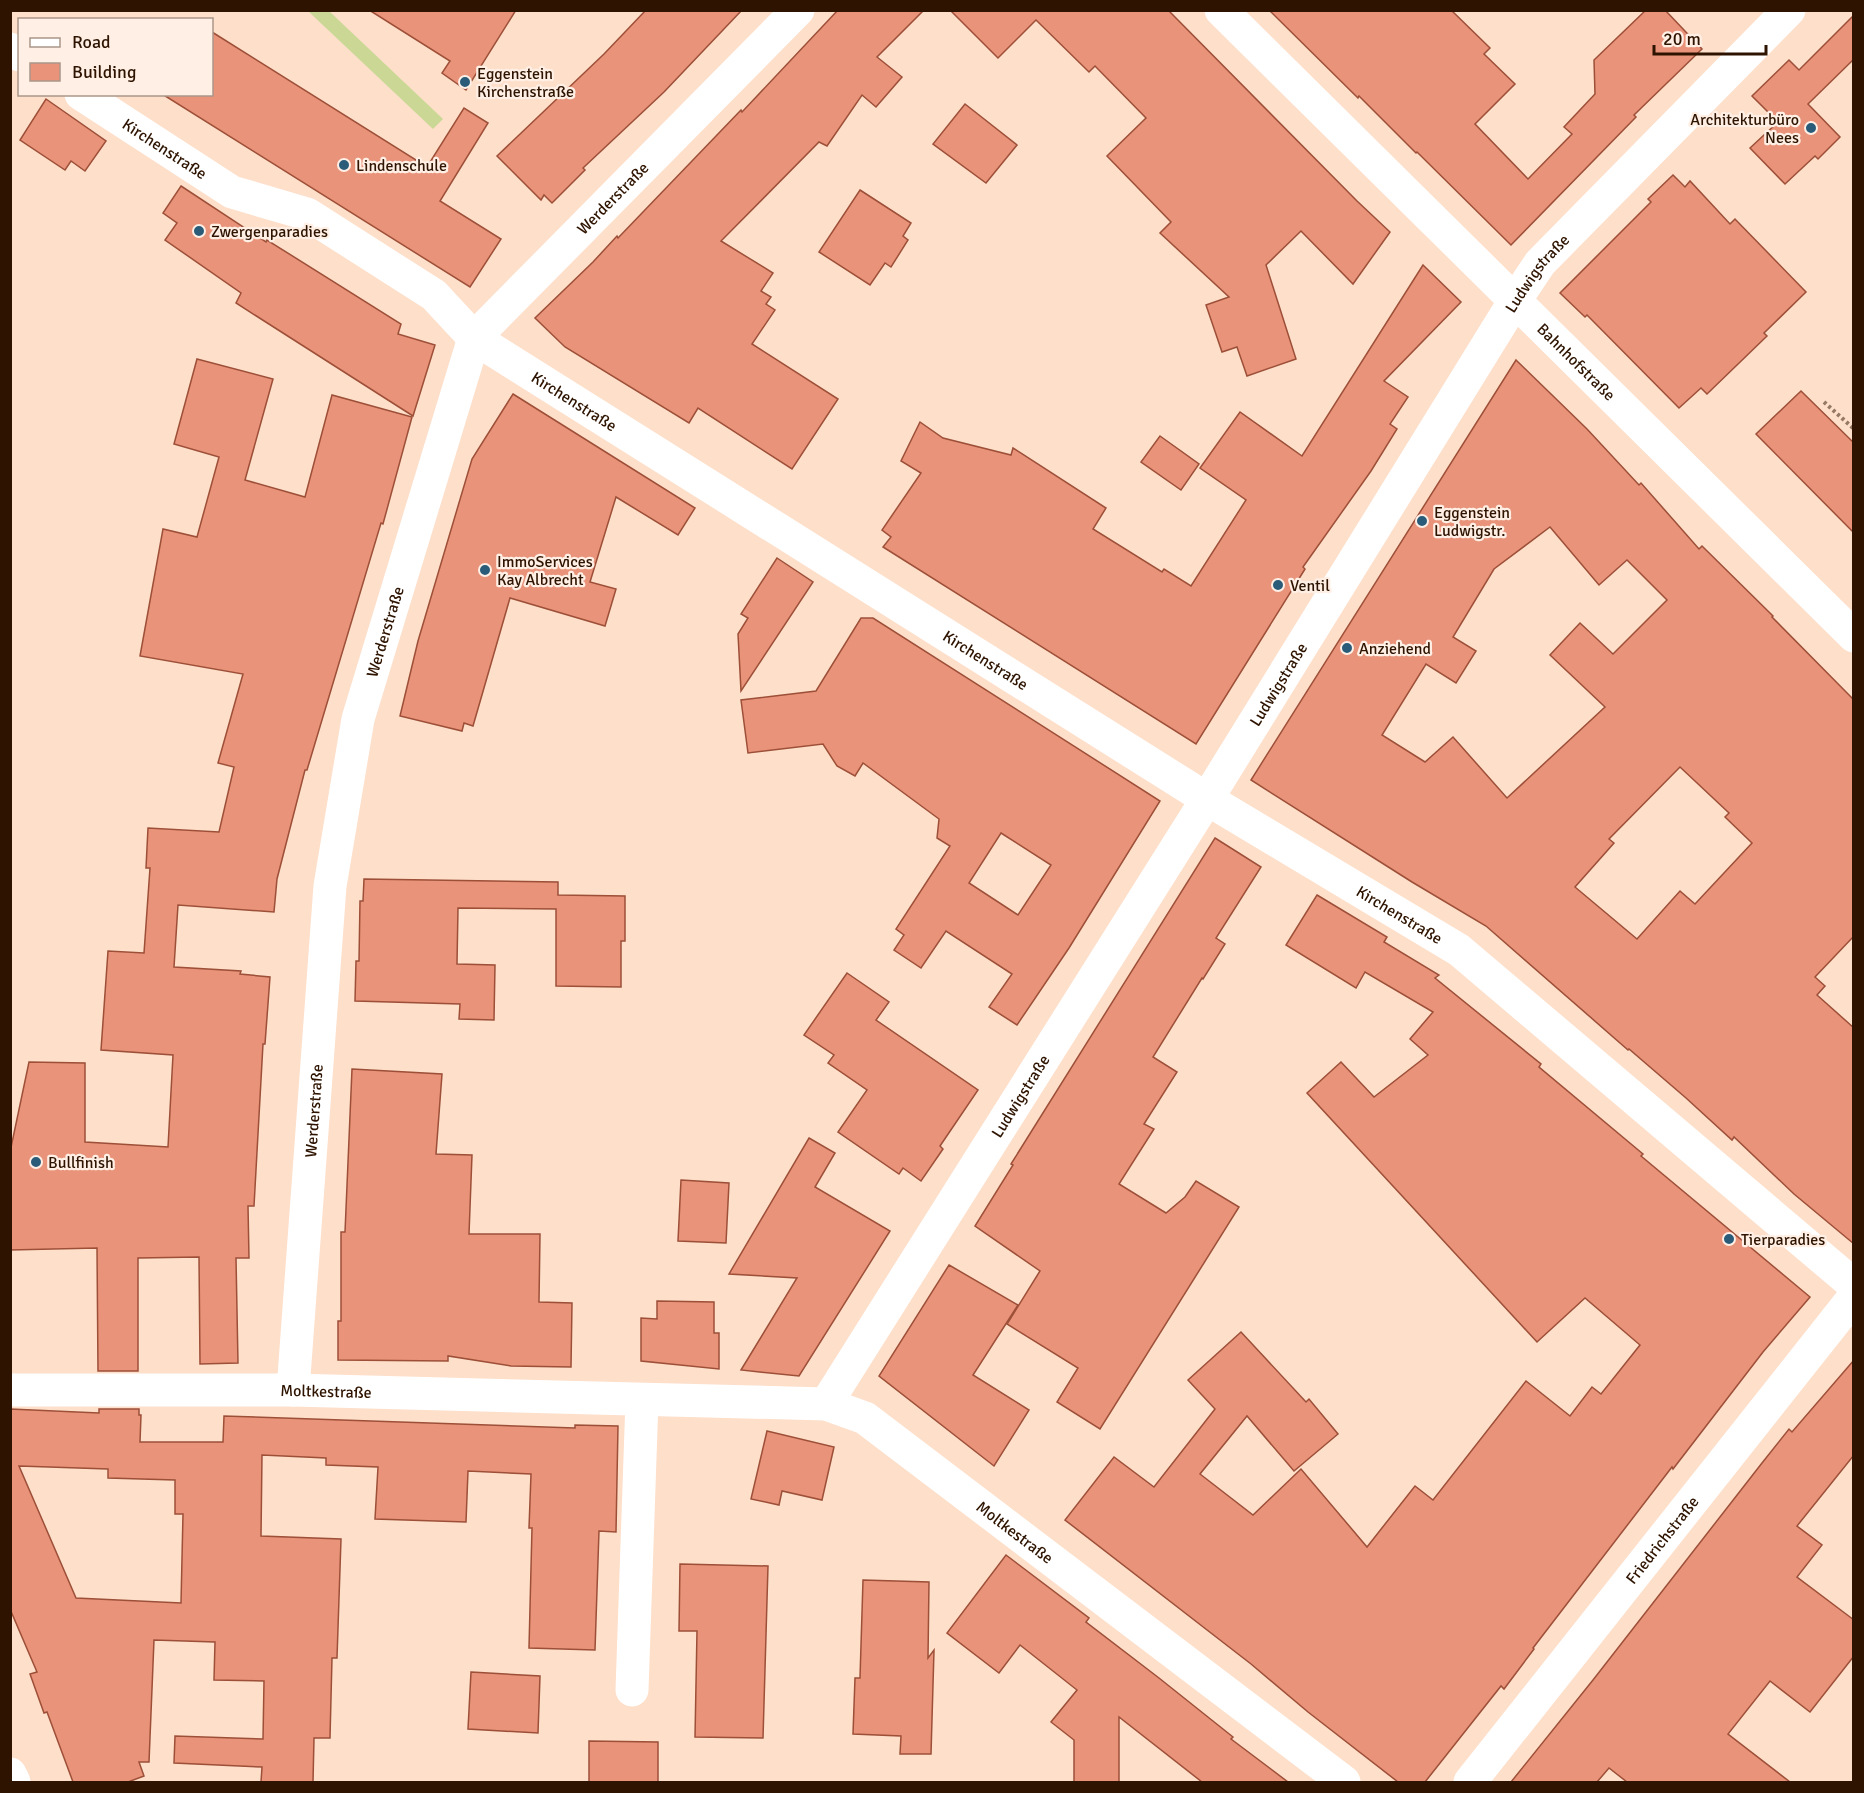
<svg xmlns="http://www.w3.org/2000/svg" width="1864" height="1793" font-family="Signika,sans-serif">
	<rect width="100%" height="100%" fill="#fddfca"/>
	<polygon fill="#cbd895" points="308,11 329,11 443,119 433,129"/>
	<g fill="#e8937a" stroke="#9d4f38" stroke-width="1.5" fill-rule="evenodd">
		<polygon points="369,10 516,10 466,90 442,73 450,61"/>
		<polygon points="646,10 742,10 664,92 583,168 585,170 552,203 544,195 541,200 497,156 604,54"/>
		<polygon points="838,10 924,10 877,57 902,77 876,107 862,95 827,146 819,142 721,241 773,273 761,291 771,297 766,304 775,310 752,344 838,399 792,469 698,408 689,423 565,347 535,318 593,262 617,236 618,238 741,110 742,112"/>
		<polygon points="950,10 1168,10 1357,201 1390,232 1353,284 1301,231 1266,265 1296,359 1247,376 1237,347 1222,352 1206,305 1229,297 1160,233 1171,222 1107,156 1146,118 1095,66 1089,72 1036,20 998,58"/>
		<polygon points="1269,10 1451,10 1490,48 1484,54 1515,84 1475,124 1528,179 1572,134 1564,127 1595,94 1594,60 1646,10 1665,10 1702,49 1634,115 1636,117 1511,245 1417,152 1416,153 1359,96 1358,98"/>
		<polygon points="1854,15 1854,59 1808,104 1840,137 1818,159 1815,156 1785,184 1750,148 1778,122 1752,96 1789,60 1799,70"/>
		<polygon points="212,32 427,167 464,108 488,123 440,201 501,239 470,287 162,94 212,94"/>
		<polygon points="46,99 106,141 85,171 71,161 65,170 20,140"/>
		<polygon points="965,104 1017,145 986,183 933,144"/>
		<polygon points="1673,175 1685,187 1690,181 1730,224 1735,219 1806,292 1764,333 1767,336 1707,394 1701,388 1679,408 1587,315 1585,317 1560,293 1651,202 1648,199"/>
		<polygon points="181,186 266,242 267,240 401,324 398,334 435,345 413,416 236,303 241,293 165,240 177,223 163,213"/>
		<polygon points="860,190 911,223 903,236 908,240 891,267 885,263 870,285 819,252"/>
		<polygon points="1423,265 1461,302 1384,381 1408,397 1390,424 1397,429 1371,471 1303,567 1305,569 1196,744 883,547 891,537 882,530 921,473 901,461 920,422 943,438 1011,455 1013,448 1106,508 1093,529 1162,572 1164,569 1191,586 1246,500 1200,468 1240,412 1302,456"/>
		<polygon points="197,359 273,379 245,480 305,497 332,395 412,417 383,524 381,523 307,770 305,770 277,879 274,912 178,905 174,967 241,971 240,974 270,977 265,1044 263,1044 254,1206 248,1206 249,1258 236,1258 238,1363 200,1364 199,1257 138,1258 138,1371 98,1371 97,1248 10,1250 10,1152 29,1062 85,1063 85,1142 168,1147 173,1055 101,1050 108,951 144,953 150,868 146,868 148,828 219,832 234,767 218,763 243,674 140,656 163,529 197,537 219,457 174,444"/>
		<path d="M1516,360L1587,429L1639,485L1641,483L1699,549L1702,546L1773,616L1772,617L1854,700V936L1815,977L1825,986L1817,995L1854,1028V1244L1794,1194L1734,1137L1732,1140L1686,1098L1629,1049L1628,1050L1486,926L1412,882L1251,780ZM1550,527L1599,585L1627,560L1667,600L1613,654L1580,623L1550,655L1605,707L1507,798L1453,737L1425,762L1382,735L1426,664L1456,683L1476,651L1453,637L1494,569ZM1680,767L1729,813L1725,817L1752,843L1695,904L1680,891L1637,939L1575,887L1614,843L1609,839Z"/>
		<polygon points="1801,391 1854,443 1854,533 1756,434"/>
		<polygon points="513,394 695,508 678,535 616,497 590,582 616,589 605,626 510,598 473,726 464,723 462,731 400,716 418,641 472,459"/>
		<polygon points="1160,436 1199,464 1181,490 1141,462"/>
		<polygon points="777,558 813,582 741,691 738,634 748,618 741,614"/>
		<path d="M861,618H873L1160,801L1069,948L1017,1025L989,1007L1012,974L946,931L921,968L894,950L904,935L896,929L950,846L937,838L939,819L863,763L855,776L837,766L823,744L748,753L741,700L816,691ZM1001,833L1051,865L1018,915L969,883Z"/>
		<polygon points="1215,838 1261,867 1216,938 1225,944 1203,979 1202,978 1153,1057 1177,1072 1144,1124 1154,1129 1119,1184 1166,1213 1185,1197 1196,1181 1239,1207 1100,1429 1057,1402 1078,1368 1007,1324 1040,1271 975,1226 1013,1165 1011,1164"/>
		<polygon points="364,879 558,882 558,895 625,896 625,941 621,941 621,987 556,986 556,909 458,908 457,964 495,965 494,1020 459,1019 460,1004 355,1001 356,961 359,961 360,901 363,901"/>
		<polygon points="1317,895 1387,937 1384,942 1439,975 1435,978 1541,1064 1539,1067 1643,1154 1641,1156 1810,1297 1763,1352 1673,1469 1672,1467 1533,1648 1534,1649 1504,1689 1501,1686 1425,1782 1398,1782 1308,1712 1251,1664 1065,1520 1114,1457 1154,1487 1215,1409 1188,1380 1241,1332 1306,1402 1309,1399 1338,1434 1294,1471 1247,1416 1200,1474 1253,1515 1301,1469 1367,1547 1415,1486 1433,1500 1526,1381 1570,1416 1592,1387 1601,1394 1640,1345 1585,1298 1537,1342 1307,1093 1341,1062 1374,1097 1428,1055 1410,1039 1433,1012 1365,972 1356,988 1286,945"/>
		<polygon points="847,973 889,1002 876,1020 978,1090 940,1146 943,1149 921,1181 903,1168 899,1174 838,1132 867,1090 828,1063 834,1055 804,1035"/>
		<polygon points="352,1069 442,1074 436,1154 472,1155 469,1234 540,1234 539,1302 572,1303 571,1367 511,1366 448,1356 448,1361 338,1360 338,1321 341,1321 341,1232 345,1232"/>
		<polygon points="809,1138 835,1153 815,1187 890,1231 799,1376 741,1370 797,1278 729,1274"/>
		<polygon points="681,1180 729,1183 726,1243 678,1241"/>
		<polygon points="949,1265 1018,1305 973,1375 1029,1410 994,1466 879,1376"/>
		<polygon points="657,1301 714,1302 714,1333 719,1333 719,1369 641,1361 641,1318 657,1319"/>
		<polygon points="1854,1360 1854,1455 1797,1526 1822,1545 1797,1577 1854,1620 1854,1656 1810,1712 1770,1681 1728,1734 1790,1782 1627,1782 1609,1768 1597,1782 1511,1782 1593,1680 1762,1463 1789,1429 1792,1432"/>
		<path d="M10,1409L99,1413V1409H139V1415H141L140,1442H223L224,1416L575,1428V1425L618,1426L616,1532L599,1531L595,1650L529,1648L532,1528H529L531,1474L468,1471L466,1522L375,1519L378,1467L326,1465V1458L262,1455L261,1536L341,1539L337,1658H332L330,1738H314L313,1782H261L262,1767L174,1763L175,1736L263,1739L264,1681L214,1680L215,1642L154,1640L149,1762H139L144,1776L128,1782H73L47,1712L44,1713L30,1674L37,1672L10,1609ZM19,1466L108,1469V1478L175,1480V1514H183L181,1603L76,1598Z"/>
		<polygon points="767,1431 834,1447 822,1500 782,1491 779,1505 751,1499"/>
		<polygon points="1006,1555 1089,1618 1086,1622 1159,1678 1233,1737 1231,1739 1288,1782 1202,1782 1119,1717 1119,1782 1074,1782 1074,1740 1051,1722 1077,1690 1020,1645 999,1673 947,1633"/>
		<polygon points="680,1564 768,1566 763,1738 695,1737 697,1631 679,1631"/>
		<polygon points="863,1580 929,1582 928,1658 934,1650 931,1754 900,1754 901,1736 853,1734 855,1678 860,1678"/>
		<polygon points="471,1672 540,1676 538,1733 468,1729"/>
		<polygon points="589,1741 658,1742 658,1782 589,1782"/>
	</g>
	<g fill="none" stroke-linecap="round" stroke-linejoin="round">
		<polyline stroke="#957964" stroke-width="4" stroke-dasharray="3 3" stroke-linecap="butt" points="1824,402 1854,429"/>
		<g stroke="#fff" stroke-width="33">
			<path id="s1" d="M1221,10L1854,636"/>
			<polyline points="10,49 20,55"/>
			<path id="s2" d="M81,94L232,192L307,214L434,295L474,338L1207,799L1459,950L1854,1285"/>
			<path id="s3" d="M10,1390H293L826,1404L865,1418L1344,1782"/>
			<path id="s4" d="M293,1390L330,886L358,719L474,338L798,10"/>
			<path id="s5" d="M826,1404L1207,799L1514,302L1540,263L1789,10"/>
			<polyline points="632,1690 642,1400"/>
			<path id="s6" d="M1470,1782L1854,1297"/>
		</g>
		<polyline stroke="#fff" stroke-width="33" points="10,1774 14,1782"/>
	</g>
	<g fill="#2a5c79" stroke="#ffefe5" stroke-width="2">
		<circle cx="465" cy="82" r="6"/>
		<circle cx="1811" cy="128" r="6"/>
		<circle cx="344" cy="165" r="6"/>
		<circle cx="199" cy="231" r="6"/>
		<circle cx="1422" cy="521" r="6"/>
		<circle cx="485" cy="570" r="6"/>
		<circle cx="1278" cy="585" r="6"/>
		<circle cx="1347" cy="648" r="6"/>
		<circle cx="36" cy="1162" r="6"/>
		<circle cx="1729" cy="1239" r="6"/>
	</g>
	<g text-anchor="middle" stroke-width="4.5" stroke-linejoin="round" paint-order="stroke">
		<g font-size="16" fill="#2e1400" stroke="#ffefe5" text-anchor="start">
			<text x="477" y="79">Eggenstein<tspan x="477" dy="18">Kirchenstraße</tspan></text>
			<text x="1799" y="125" text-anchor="end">Architekturbüro<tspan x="1799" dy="18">Nees</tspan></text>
			<text x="356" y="171">Lindenschule</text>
			<text x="211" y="237">Zwergenparadies</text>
			<text x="1434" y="518">Eggenstein<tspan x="1434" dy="18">Ludwigstr.</tspan></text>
			<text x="497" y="567">ImmoServices<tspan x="497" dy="18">Kay Albrecht</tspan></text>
			<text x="1290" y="591">Ventil</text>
			<text x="1359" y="654">Anziehend</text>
			<text x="48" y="1168">Bullfinish</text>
			<text x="1741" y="1245">Tierparadies</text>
		</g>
		<g font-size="16" fill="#2e1400" stroke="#ffefe5">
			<text dy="6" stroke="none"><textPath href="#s2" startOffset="100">Kirchenstraße</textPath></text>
			<text dy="6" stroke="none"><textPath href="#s4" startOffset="1270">Werderstraße</textPath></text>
			<text dy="6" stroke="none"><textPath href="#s5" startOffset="1336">Ludwigstraße</textPath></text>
			<text dy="6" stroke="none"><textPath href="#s1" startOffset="500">Bahnhofstraße</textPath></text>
			<text dy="6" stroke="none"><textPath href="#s2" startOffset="586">Kirchenstraße</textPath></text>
			<text dy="6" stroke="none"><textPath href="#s4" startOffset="766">Werderstraße</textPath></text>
			<text dy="6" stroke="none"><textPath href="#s2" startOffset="1072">Kirchenstraße</textPath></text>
			<text dy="6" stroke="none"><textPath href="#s5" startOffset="850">Ludwigstraße</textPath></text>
			<text dy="6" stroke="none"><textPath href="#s2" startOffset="1558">Kirchenstraße</textPath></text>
			<text dy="6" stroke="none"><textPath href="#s5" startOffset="364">Ludwigstraße</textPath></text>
			<text dy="6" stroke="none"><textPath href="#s4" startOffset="280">Werderstraße</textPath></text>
			<text dy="6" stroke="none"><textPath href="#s3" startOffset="316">Moltkestraße</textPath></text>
			<text dy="6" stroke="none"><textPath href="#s3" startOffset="1046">Moltkestraße</textPath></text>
			<text dy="6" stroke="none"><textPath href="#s6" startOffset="309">Friedrichstraße</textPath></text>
		</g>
	</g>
	<rect width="1864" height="1793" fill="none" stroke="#2e1400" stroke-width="24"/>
	<rect x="18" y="18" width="195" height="78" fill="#ffefe5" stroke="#ab9789" stroke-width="1.5"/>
	<rect x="30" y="38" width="30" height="9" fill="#ffffff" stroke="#ab9789" stroke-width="1.5"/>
	<text x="72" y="48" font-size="18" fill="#2e1400">Road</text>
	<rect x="30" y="63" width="30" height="18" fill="#e8937a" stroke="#ab9789" stroke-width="1.5"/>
	<text x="72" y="78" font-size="18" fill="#2e1400">Building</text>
	<path d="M1654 45v9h112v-9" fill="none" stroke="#2e1400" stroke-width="3"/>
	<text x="1663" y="45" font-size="18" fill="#2e1400" stroke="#ffefe5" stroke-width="4.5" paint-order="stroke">20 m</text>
</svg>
